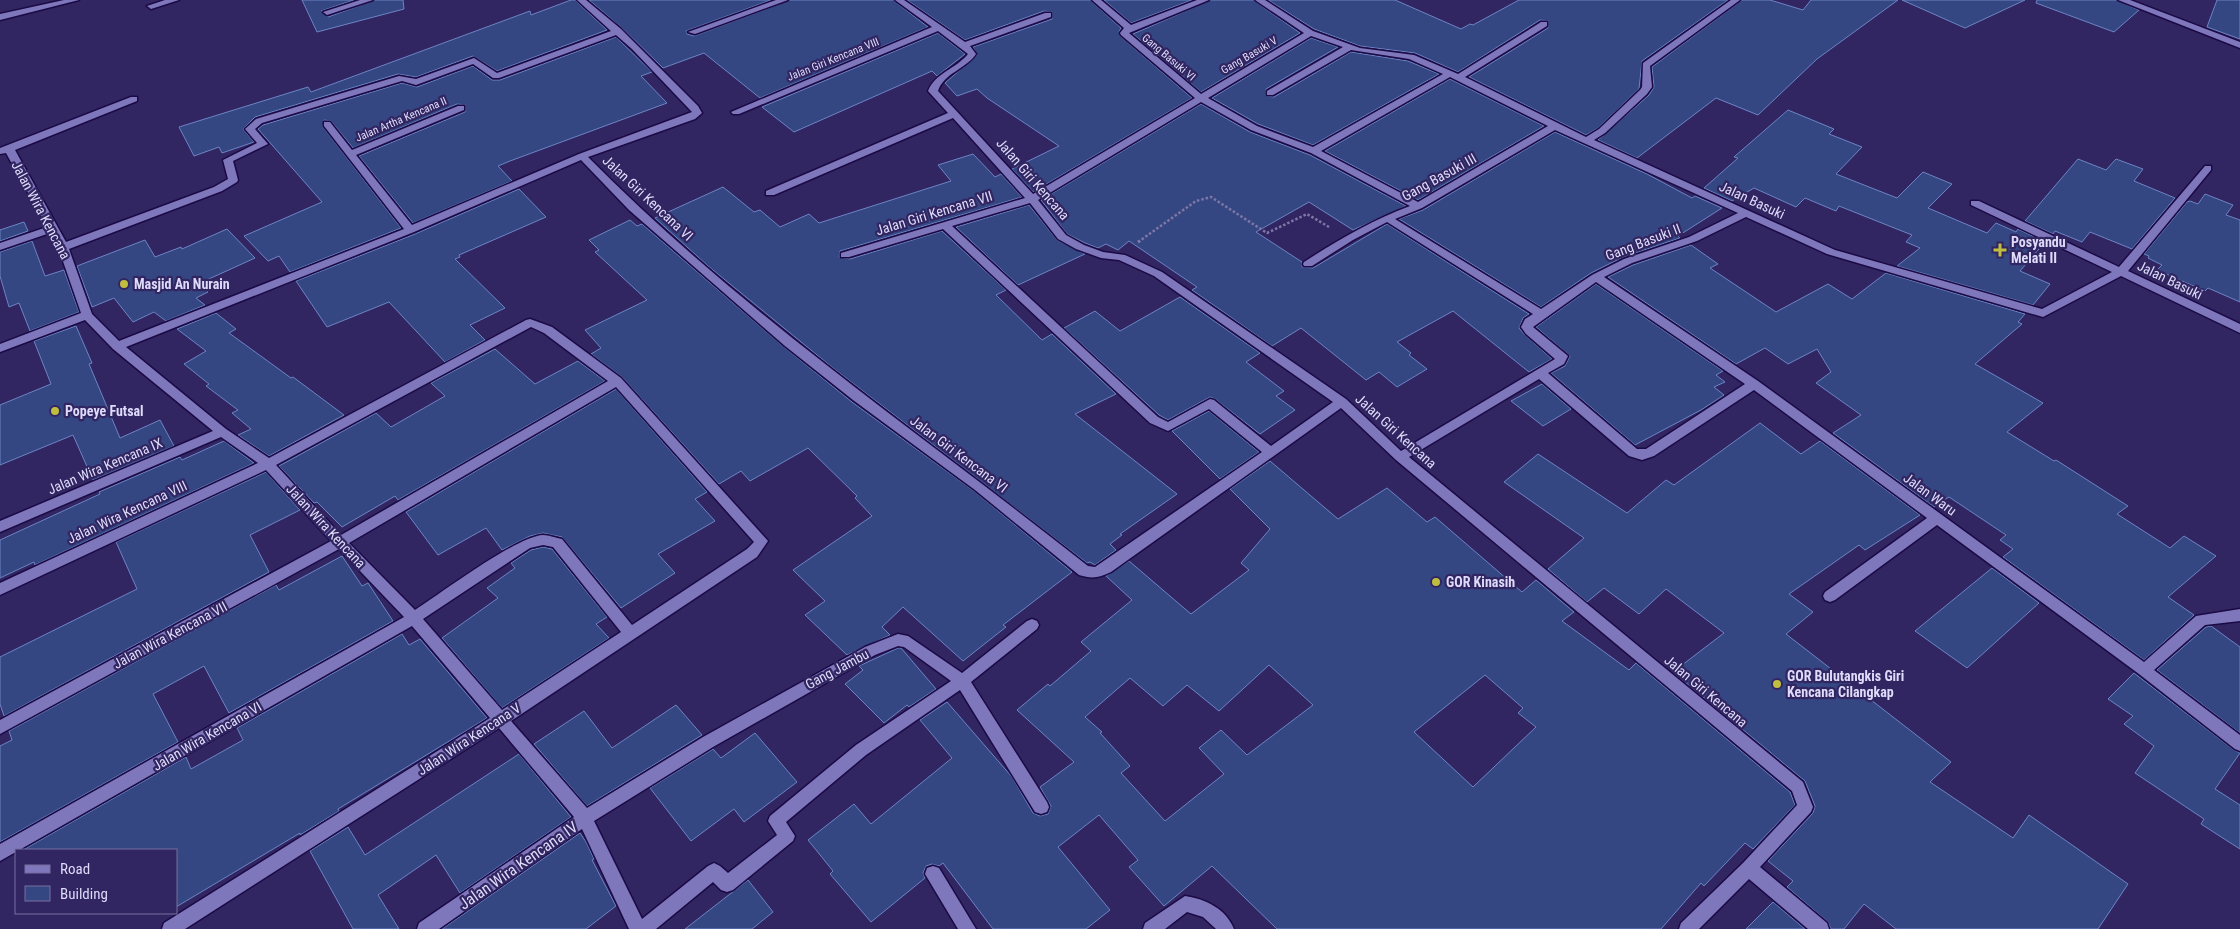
<svg xmlns="http://www.w3.org/2000/svg" width="2240" height="929" font-family="'Roboto Condensed',sans-serif">
	<rect width="100%" height="100%" fill="#322662"/>
	<g fill="#344782" stroke="#6d84c5" fill-rule="evenodd">
		<polygon points="302,0 354,0 321,11 328,17 375,0 403,0 404,9 317,32"/>
		<polygon points="571,0 575,0 607,30 497,71 473,56 416,77 398,74 255,117 243,129 254,142 222,153 219,147 194,156 179,127 308,87 311,92 530,11 531,15"/>
		<polygon points="589,0 771,0 686,31 687,34 694,36 790,0 893,0 928,27 760,98 704,53 663,68 622,28"/>
		<polygon points="907,0 1090,0 1121,28 1119,32 1120,36 1192,98 1033,192 1012,169 1059,146 987,98 977,89 957,96 945,83 977,55 973,47 1052,19 1052,12 1044,11 965,40"/>
		<polygon points="1104,0 1192,0 1131,23"/>
		<polygon points="1211,0 1253,0 1300,33 1201,92 1133,34"/>
		<polygon points="1268,0 1395,0 1461,29 1470,24 1473,25 1519,0 1728,0 1642,61 1639,89 1598,128 1586,135 1469,77 1548,28 1548,21 1540,20 1458,72 1415,53 1360,46 1314,29"/>
		<polygon points="1742,0 1770,0 1803,10 1811,0 1898,0 1817,59 1758,115 1716,98 1637,158 1598,140 1649,95 1654,87 1652,67"/>
		<polygon points="1902,0 2025,0 1965,28"/>
		<polygon points="2037,0 2116,0 2139,10 2114,32 2036,3"/>
		<polygon points="2217,0 2240,0 2240,39 2207,27"/>
		<polygon points="938,33 965,54 937,76 932,71 794,132 762,107"/>
		<polygon points="616,37 652,72 641,76 667,103 510,161 498,166 512,181 413,223 359,156 465,112 465,105 457,104 353,148 331,121 324,120 323,127 401,228 290,272 279,256 268,261 244,236 322,202 258,129 263,125 402,83 417,87 473,66 492,80 500,80"/>
		<polygon points="1311,38 1338,47 1266,89 1266,96 1274,97 1351,52 1408,61 1439,74 1313,145 1258,124 1212,98"/>
		<polygon points="1450,79 1544,126 1418,200 1325,151"/>
		<polygon points="1201,104 1250,132 1310,155 1406,206 1353,230 1309,202 1256,232 1302,262 1302,267 1313,268 1387,224 1529,314 1523,318 1519,328 1525,335 1552,359 1529,372 1453,311 1397,342 1411,353 1409,355 1427,369 1397,387 1379,372 1366,380 1301,328 1272,346 1192,290 1197,287 1129,241 1118,250 1106,244 1098,248 1085,243 1067,234 1041,200"/>
		<polygon points="1788,110 1834,129 1829,134 1862,147 1836,174 1897,198 1923,172 1952,184 1928,208 1987,233 1996,223 2016,232 2018,229 2045,242 2020,271 2050,284 2033,305 1897,266 1920,248 1906,242 1912,235 1839,206 1836,211 1805,198 1796,207 1754,188 1732,201 1704,188 1738,158 1734,157"/>
		<polygon points="1555,132 1647,174 1692,198 1695,196 1722,208 1678,236 1680,238 1623,257 1591,273 1541,307 1399,219 1423,210"/>
		<polygon points="973,154 995,177 1001,174 1022,197 840,251 839,257 850,259 942,231 1006,290 996,295 1042,340 1052,334 1116,394 1075,414 1177,494 1120,534 1122,535 1110,544 1116,550 1095,565 1090,562 1087,563 833,368 708,266 655,218 723,187 754,212 760,210 780,227 809,214 819,223 951,181 938,165"/>
		<polygon points="2078,159 2106,170 2116,159 2143,169 2134,181 2175,198 2132,249 2090,232 2082,242 2055,231 2053,234 2025,221"/>
		<polygon points="519,189 546,217 459,255 460,257 455,259 505,308 470,325 485,340 445,362 389,302 327,327 296,281 415,234"/>
		<polygon points="2205,194 2233,205 2226,215 2240,220 2240,302 2208,288 2205,291 2157,270 2162,265 2148,258 2149,256 2144,254 2187,202 2190,201 2198,204"/>
		<polygon points="1029,205 1057,240 1085,254 1018,285 956,227"/>
		<polygon points="630,220 637,226 642,224 784,347 852,402 974,491 1072,572 1003,625 1006,627 963,661 903,607 882,627 890,635 847,655 805,615 825,601 793,570 872,516 855,498 857,496 808,448 750,481 741,471 719,484 622,377 591,354 601,348 585,330 647,300 595,252 599,250 589,240"/>
		<polygon points="24,222 28,231 0,241 0,230"/>
		<polygon points="227,229 255,258 200,283 208,292 196,298 205,305 166,321 154,312 133,322 114,298 92,307 77,266 145,240 155,257 181,247 182,249"/>
		<polygon points="32,241 45,276 64,270 79,312 30,331 19,303 9,307 0,276 0,252"/>
		<polygon points="1691,245 1718,264 1710,268 1776,312 1828,284 1852,299 1886,273 2025,314 2018,322 2022,324 1975,364 2043,403 2007,432 2054,461 2056,460 2128,506 2117,514 2170,548 2184,536 2216,556 2168,597 2194,615 2144,660 2003,557 2013,549 2000,540 2006,535 1949,497 1934,507 1833,433 1861,415 1816,383 1831,372 1817,349 1788,364 1765,348 1736,364 1608,277 1633,265"/>
		<polygon points="1596,284 1723,371 1716,375 1725,382 1714,387 1724,395 1701,410 1635,445 1551,373 1565,366 1570,356 1536,327"/>
		<polygon points="1180,297 1260,353 1246,362 1284,391 1276,396 1295,410 1260,434 1215,399 1210,397 1168,420 1159,415 1064,328 1095,311 1120,331"/>
		<polygon points="216,313 236,329 229,333 291,378 293,377 344,415 269,456 238,435 251,429 232,413 238,410 206,386 209,384 184,364 206,351 177,329"/>
		<polygon points="76,326 92,363 89,364 120,438 160,420 174,446 93,480 73,435 0,465 0,405 51,384 34,341"/>
		<polygon points="495,349 535,384 578,361 605,381 398,500 395,496 342,527 317,502 314,503 279,466 376,413 391,427 445,396 431,383"/>
		<polygon points="1542,384 1571,409 1543,426 1511,401"/>
		<polygon points="616,389 707,492 695,499 715,521 658,554 675,573 621,608 562,537 543,533 530,536 502,550 486,528 438,555 406,512"/>
		<polygon points="1209,411 1259,452 1220,479 1172,431"/>
		<polygon points="1760,423 1801,454 1820,441 1920,515 1865,550 1859,545 1789,594 1813,612 1786,634 1951,762 1930,782 2013,838 2029,815 2128,884 2098,929 1896,929 1864,904 1844,929 1831,929 1828,922 1787,887 1793,881 1768,861 1813,813 1815,806 1805,781 1673,672 1724,633 1666,589 1639,614 1604,588 1587,602 1548,569 1584,538 1504,482 1538,454 1627,513 1666,480 1674,485"/>
		<polygon points="224,441 254,463 35,565 34,562 0,578 0,540 100,494 99,492 180,457 182,460"/>
		<path d="M1270,461L1338,519L1387,488L1427,522L1435,517L1522,592L1536,580L1574,612L1562,621L1629,670L1636,663L1790,792L1795,805L1753,849L1745,843L1704,886L1701,883L1661,929H1277L1212,866L1164,906L1129,867L1138,860L1099,815L1058,847L1110,910L1086,929H993L943,863L939,866L932,864L926,866L923,873L925,878L871,922L830,874L833,871L808,840L854,804L871,824L952,758L920,720L947,702L1012,777L1033,813L1040,816L1048,814L1051,806L1040,787L1074,762L1017,710L1048,684L1050,686L1091,651L1081,642L1132,600L1106,576L1129,561L1191,614L1249,570L1241,563L1270,529L1230,489ZM1269,665L1313,705L1247,755L1221,730L1199,748L1224,774L1165,821L1121,773L1130,766L1100,733L1102,732L1085,717L1130,678L1163,706L1187,685L1219,711ZM1485,675L1523,708L1518,713L1536,727L1473,787L1414,732Z"/>
		<polygon points="266,472 300,510 250,535 269,572 4,716 0,704 0,657 137,589 116,542"/>
		<polygon points="543,547 552,549 607,617 596,624 609,638 502,708 442,638 498,598 487,588 515,568 511,563 531,550"/>
		<polygon points="342,556 362,586 368,583 393,621 229,713 204,666 153,694 178,742 0,842 0,746 12,740 9,731 276,585 279,590"/>
		<polygon points="1992,568 2039,603 1967,668 1915,631"/>
		<polygon points="2211,626 2240,647 2240,733 2157,670 2206,627"/>
		<polygon points="402,634 409,645 420,639 487,718 338,809 339,811 300,835 300,833 176,907 176,850 23,850 186,757 191,769 243,740 237,728"/>
		<polygon points="898,648 901,648 936,689 909,707 907,705 884,723 845,684 863,670 859,666"/>
		<polygon points="2134,673 2234,750 2240,753 2215,789 2240,805 2240,849 2201,824 2204,819 2135,773 2154,746 2124,724 2133,716 2108,699"/>
		<polygon points="676,705 702,735 587,806 534,744 584,711 612,748"/>
		<polygon points="755,733 797,782 744,822 734,809 691,841 650,788 713,749 721,758"/>
		<polygon points="519,754 571,817 460,893 436,855 378,895 399,929 353,929 310,851 348,827 365,855"/>
		<polygon points="580,833 586,842 594,859 592,860 616,906 586,929 442,929"/>
		<polygon points="748,880 773,912 752,929 685,929"/>
		<polygon points="1773,902 1805,929 1746,929"/>
	</g>
	<g fill="none" stroke-linecap="round" stroke-linejoin="round">
		<defs>
			<g id="minor">
				<polygon points="64,0 79,0 0,20 0,14"/>
				<polygon points="165,0 179,0 151,9 147,6"/>
				<polygon points="360,0 373,0 327,15 323,12"/>
				<path d="M577,0H586L621,29L698,106L702,113L695,119L588,157C740,311 919,432 1088,566L1095,567L1262,452L1209,409L1168,431L1150,423L943,229L849,257H841V253L1025,198L953,118L774,195H766V191L948,113L928,91C936,72 956,69 968,54L938,31L739,114H733L731,112L932,27L895,0H904L965,42L1045,13H1051V17L970,46L976,54C966,69 944,73 938,91L1033,194L1195,98L1121,35L1120,33L1124,28L1092,0H1101L1131,25L1197,0H1209L1129,33L1201,94L1304,33L1255,0H1265L1313,31L1360,48L1414,55L1458,74L1541,22H1547V26L1465,77L1586,137L1599,129L1640,90L1642,87L1643,63L1731,0H1740L1650,66L1652,87L1647,94L1605,133L1594,140L1835,250L2042,309L2112,272L1971,205V201H1979L2119,267L2205,166H2211V170L2128,271L2240,324V333L2121,276L2043,317L1827,254L1746,217L1697,241L1632,263L1604,277L1758,381L2144,662L2196,616L2240,609V621L2205,625L2154,670L2240,735V751L2235,749L2139,674L1937,525L1835,600L1830,602L1825,600L1823,596L1825,592L1927,518L1754,390L1654,456L1642,460L1629,456L1539,379L1409,457L1803,782L1813,807L1811,812L1760,867L1827,923L1829,929H1808L1749,879L1699,929H1679L1681,923L1743,863L1797,805L1792,791L1396,460L1341,408L1111,572C1099,578 1092,579 1079,575L975,490L853,400L785,346L629,210L581,160L414,232L126,347L226,429L269,458L526,320L530,319L552,327L621,378L768,541L757,557L511,721L587,808L703,737L865,647L898,634L908,636L962,673L1027,621L1032,619L1037,621L1039,625L1037,629L971,682L1047,802L1049,807L1047,812L1041,814L1035,812L960,690L866,755L786,822L795,836L793,841L733,890L727,892L721,890L713,882L656,929H629L582,829L439,929H417L419,923L574,817L499,728L185,929H162L164,923L490,718L412,626L0,861V844L404,617L339,549L0,734V720L331,541L266,470L0,595V583L258,463L221,437L0,532V521L213,431L113,349L85,320L0,352V344L81,313L58,247L50,233L0,250V243L47,227L6,153L0,154V148L131,97H137V101L15,150L66,242L214,187L228,179L223,160L257,143L245,129L256,119L399,76L416,79L474,58L497,73L611,31ZM616,35L632,49L692,112L579,154L412,225L356,155L464,110V106H458L352,150L330,122H324V126L404,229L119,341L92,314L69,249L222,191L237,182L238,180L233,161L268,144L255,129L262,123L402,81L416,85L473,64L493,78H499ZM1311,36L1343,47L1267,91V95H1273L1351,50L1409,59L1443,74L1313,147L1257,126L1208,98ZM1450,77L1548,126L1418,202L1321,151ZM1201,102L1251,130L1311,153L1410,206C1372,220 1338,240 1304,262L1303,264L1304,266H1312L1353,240L1387,222L1533,314L1525,319L1521,327L1526,334L1555,359L1401,451L1346,399L1162,272L1125,255L1103,252L1084,245L1066,235L1038,200ZM1555,130L1738,213L1689,237L1624,259L1592,275L1541,309L1395,219L1422,208ZM1030,203L1058,239L1076,249L1101,258L1119,260L1154,276L1333,402L1271,446L1214,400L1210,399L1168,422L1158,417L952,226ZM1596,282L1745,384L1646,449H1637L1548,373L1564,364L1568,356L1533,327ZM531,327L544,333L608,381L341,535L276,465ZM616,387L754,542L747,549L632,625L562,539C556,538 549,535 543,535C517,536 440,594 415,610L349,543ZM543,545L553,547L621,632L502,710L423,619L530,548ZM898,646L904,647L951,681L856,745L770,816L768,821L777,835L728,873L720,866L714,863L708,866L642,919L594,821L713,747L875,655Z"/>
				<polygon points="776,0 788,0 695,34 688,32"/>
				<polygon points="2118,0 2130,0 2240,42 2240,48"/>
				<polygon points="933,866 939,868 976,929 958,929 925,874 927,868"/>
				<path d="M1185,896C1206,899 1226,909 1234,929H1216L1203,917L1187,912L1165,929H1143L1145,923Z"/>
			</g>
		</defs>
		<use href="#minor" stroke="#1b0a45" stroke-width="3"/>
		<polyline stroke="#7f77a6" stroke-width="2.5" stroke-dasharray="2.5 2" stroke-linecap="butt" points="1138,242 1196,201 1211,197 1267,233 1307,214 1329,227"/>
		<polyline stroke="#7f77a6" stroke-width="3" stroke-dasharray="4 2.5" stroke-linecap="butt" points="1138,242 1140,241"/>
		<use href="#minor" fill="#7f77bb" fill-rule="evenodd"/>
	</g>
	<g fill="#c0be41" stroke="#322662" stroke-width="2">
		<path d="M1997.5 242.5h5v5h5v5h-5v5h-5v-5h-5v-5h5z"/>
		<circle cx="124" cy="284" r="5"/>
		<circle cx="55" cy="411" r="5"/>
		<circle cx="1436" cy="582" r="5"/>
		<circle cx="1777" cy="684" r="5"/>
	</g>
	<g text-anchor="middle" stroke-width="4.5" stroke-linejoin="round" paint-order="stroke">
		<g font-size="11" fill="#dedcfa" stroke="#322662">
			<text transform="translate(1249 55) rotate(-30)" y="4">Gang Basuki V</text>
			<text transform="translate(1169 57) rotate(40)" y="4">Gang Basuki VI</text>
			<text transform="translate(833 59) rotate(-22)" y="4">Jalan Giri Kencana VIII</text>
			<text transform="translate(401 119) rotate(-23)" y="4">Jalan Artha Kencana II</text>
		</g>
		<g font-size="14" fill="#dedcfa" stroke="#322662">
			<text transform="translate(1439 177) rotate(-29)" y="5">Gang Basuki III</text>
			<text transform="translate(1033 179) rotate(49)" y="5">Jalan Giri Kencana</text>
			<text transform="translate(648 198) rotate(43)" y="5">Jalan Giri Kencana VI</text>
			<text transform="translate(1752 200) rotate(25)" y="5">Jalan Basuki</text>
			<text transform="translate(41 210) rotate(62)" y="5">Jalan Wira Kencana</text>
			<text transform="translate(934 213) rotate(-17)" y="5">Jalan Giri Kencana VII</text>
			<text transform="translate(1643 242) rotate(-21)" y="5">Gang Basuki II</text>
			<text transform="translate(2170 280) rotate(26)" y="5">Jalan Basuki</text>
			<text transform="translate(1396 431) rotate(42)" y="5">Jalan Giri Kencana</text>
			<text transform="translate(959 454) rotate(37)" y="5">Jalan Giri Kencana VI</text>
			<text transform="translate(105 466) rotate(-23)" y="5">Jalan Wira Kencana IX</text>
			<text transform="translate(1930 494) rotate(36)" y="5">Jalan Waru</text>
			<text transform="translate(127 512) rotate(-25)" y="5">Jalan Wira Kencana VIII</text>
			<text transform="translate(326 526) rotate(47)" y="5">Jalan Wira Kencana</text>
			<text transform="translate(170 635) rotate(-28)" y="5">Jalan Wira Kencana VII</text>
			<text transform="translate(837 669) rotate(-28)" y="5">Gang Jambu</text>
			<text transform="translate(1706 691) rotate(40)" y="5">Jalan Giri Kencana</text>
			<text transform="translate(207 736) rotate(-30)" y="5">Jalan Wira Kencana VI</text>
			<text transform="translate(469 739) rotate(-33)" y="5">Jalan Wira Kencana V</text>
		</g>
		<g font-size="14" font-weight="bold" fill="#dedcfa" stroke="#322662" text-anchor="start">
			<text x="2011" y="247">Posyandu<tspan x="2011" dy="16">Melati II</tspan></text>
			<text x="134" y="289">Masjid An Nurain</text>
			<text x="65" y="416">Popeye Futsal</text>
			<text x="1446" y="587">GOR Kinasih</text>
			<text x="1787" y="681">GOR Bulutangkis Giri<tspan x="1787" dy="16">Kencana Cilangkap</tspan></text>
		</g>
		<g font-size="16" fill="#dedcfa" stroke="#322662">
			<text transform="translate(518 865) rotate(-35)" y="6">Jalan Wira Kencana IV</text>
		</g>
	</g>
	<rect x="15" y="849" width="162" height="65" fill="#322662" stroke="#776f9f"/>
	<rect x="25" y="865" width="25" height="8" fill="#7f77bb" stroke="#776f9f"/>
	<text x="60" y="874" font-size="15" fill="#dedcfa">Road</text>
	<rect x="25" y="886" width="25" height="15" fill="#344782" stroke="#776f9f"/>
	<text x="60" y="899" font-size="15" fill="#dedcfa">Building</text>
</svg>
